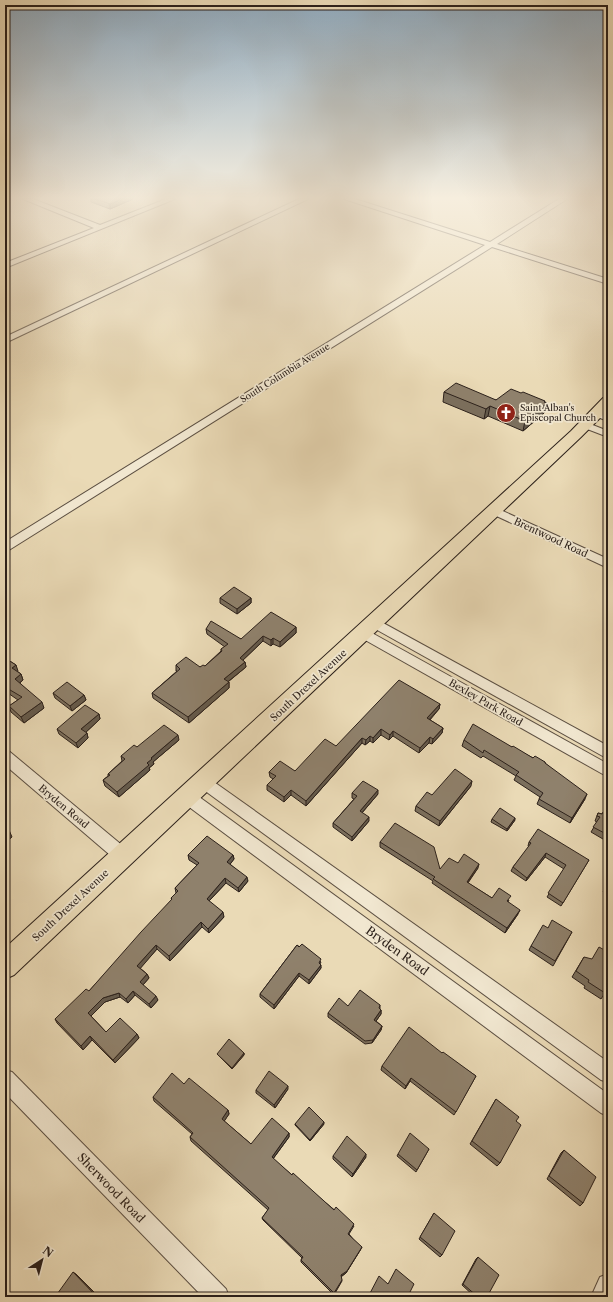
<svg xmlns="http://www.w3.org/2000/svg" width="613" height="1302" font-family="'Libre Caslon Text',serif">
	<rect width="100%" height="100%" fill="#eadab6"/>
	<filter id="stains"><feTurbulence type="fractalNoise" baseFrequency=".005" numOctaves="4"/><feColorMatrix values="0 0 0 0 .2 0 0 0 0 .09 0 0 0 0 .02 0 0 0 .5 -.17"/></filter>
	<radialGradient id="worn" r=".72"><stop offset=".6" stop-color="#630" stop-opacity="0"/><stop offset="1" stop-color="#630" stop-opacity=".3"/></radialGradient>
	<g fill="none" stroke-linecap="round" stroke-linejoin="round">
		<defs>
			<g id="minor">
				<polygon points="23,199 33,199 100,225 166,199 175,199 5,268 5,263 94,228"/>
				<polygon points="299,199 308,199 5,343 5,337"/>
				<polygon points="344,199 355,199 490,242 559,199 567,199 497,244 608,279 608,284 492,247 9,550 5,551 5,542 485,245"/>
				<polygon points="595,410 608,415 608,421 592,415 590,413 592,411"/>
				<polygon points="585,422 608,431 608,437 582,427 580,425"/>
				<polygon points="494,507 608,559 608,568 490,513 488,511 490,509"/>
				<polygon points="374,618 608,746 608,759 370,626 368,623 370,620"/>
				<polygon points="363,628 608,764 608,777 358,636 357,633 358,630"/>
				<polygon points="5,750 10,752 129,851 131,856 129,861 123,863 117,861 5,765"/>
				<polygon points="202,775 207,777 608,1062 608,1082 601,1080 197,785 195,781 197,777"/>
				<polygon points="186,790 191,791 608,1094 608,1116 601,1113 181,801 178,796 181,791"/>
				<polygon points="5,1070 12,1072 226,1289 229,1297 203,1297 5,1093"/>
				<polygon points="608,1274 608,1297 591,1297 600,1277"/>
			</g>
			<polygon id="primary" points="608,397 608,410 581,437 14,975 5,979 5,948 571,431 603,398"/>
		</defs>
		<use href="#minor" stroke="#5c4f42" stroke-width="2"/>
		<use href="#primary" stroke="#2c211b" stroke-width="2"/>
		<use href="#minor" fill="#f1e7d0" fill-rule="evenodd"/>
		<use href="#primary" fill="#eadab6" fill-rule="evenodd"/>
	</g>
	<g fill="#7b6f5d" stroke="#2c211b">
		<polygon points="91,199 133,199 110,209 91,202"/>
		<polygon points="444,392 496,400 545,402 544,413 523,431 488,416 484,419 443,402"/>
		<polygon points="220,598 251,598 251,603 237,614 220,603"/>
		<polygon points="296,627 296,633 280,647 273,644 271,646 263,641 243,660 245,662 246,667 228,682 229,682 229,688 189,723 153,698 152,693 177,671 176,671 176,665 200,667 205,666 221,651 221,649 225,647 207,634 206,629 241,639"/>
		<polygon points="5,658 16,665 17,671 21,674 23,680 20,683 44,708 24,723 11,712 9,706 18,700 5,691"/>
		<polygon points="53,693 84,695 86,700 72,711 55,698"/>
		<polygon points="440,704 439,709 430,720 443,728 442,733 432,744 429,743 419,753 393,736 389,740 381,735 373,743 370,741 365,745 362,743 306,806 291,795 284,802 267,790 267,785 273,779 270,777 269,772 295,771 336,746"/>
		<polygon points="99,714 100,719 86,732 87,733 88,738 78,748 59,734 57,729"/>
		<polygon points="179,740 153,762 154,764 149,768 150,770 119,797 105,786 103,780 108,776 108,774 122,761 121,756 137,747"/>
		<polygon points="464,740 512,747 533,758 545,762 545,763 585,799 570,823 537,804 540,797 514,780 516,776 483,756 481,758 462,746"/>
		<polygon points="471,786 439,826 415,811 416,806 432,795"/>
		<polygon points="352,793 378,794 362,813 369,821 352,841 333,827 333,823 354,799 352,798"/>
		<polygon points="608,804 608,842 591,832 597,822 595,821 598,813 602,814"/>
		<polygon points="492,819 515,820 507,831 491,822"/>
		<polygon points="380,842 440,869 458,863 478,868 468,883 492,898 509,900 508,902 518,914 505,933 432,883 433,881 380,847"/>
		<polygon points="529,842 589,860 561,906 547,897 564,869 545,857 526,881 511,871 513,867 529,847 528,846"/>
		<polygon points="188,855 233,855 234,859 230,864 248,881 239,892 226,883 209,901 224,917 209,933 202,927 170,961 157,949 140,968 147,974 149,978 143,985 158,1000 151,1008 135,995 128,1003 120,997 105,1002 91,1016 106,1032 137,1034 139,1038 115,1063 92,1040 83,1050 57,1023 55,1019 89,991 172,900 171,898 176,893 175,888 197,865 189,860"/>
		<polygon points="608,884 608,895 603,892"/>
		<polygon points="548,928 572,932 553,966 529,950 531,946"/>
		<polygon points="297,945 321,962 320,964 321,968 309,984 299,976 274,1009 260,997 260,994"/>
		<polygon points="584,957 605,993 601,999 584,988 585,986 572,977"/>
		<polygon points="380,1005 380,1009 381,1010 381,1014 376,1021 382,1026 381,1030 372,1043 365,1044 328,1017 328,1013 348,1006"/>
		<polygon points="244,1053 244,1055 232,1069 217,1054"/>
		<polygon points="442,1053 476,1076 454,1115 410,1081 405,1089 381,1070 382,1066"/>
		<polygon points="184,1084 228,1110 229,1114 224,1121 251,1144 289,1133 289,1137 273,1159 292,1175 354,1226 349,1234 361,1249 346,1273 341,1277 342,1281 334,1295 301,1262 301,1260 302,1258 263,1220 262,1218 268,1210 191,1141 190,1137 192,1134 154,1101 153,1097"/>
		<polygon points="288,1089 275,1108 256,1093 256,1090"/>
		<polygon points="496,1099 516,1121 500,1163 497,1166 470,1144"/>
		<polygon points="295,1124 324,1124 310,1141 295,1125"/>
		<polygon points="429,1149 416,1172 397,1156 398,1154"/>
		<polygon points="564,1150 583,1203 580,1206 547,1179 561,1153"/>
		<polygon points="333,1156 366,1157 352,1177 333,1159"/>
		<polygon points="434,1213 442,1255 440,1257 419,1239"/>
		<polygon points="478,1257 487,1297 475,1297 462,1285 476,1259"/>
	</g>
	<g fill="#645a4c" stroke="#2c211b">
		<polygon points="122,199 133,199 110,209 110,204"/>
		<polygon points="545,401 544,405 547,403 544,413 523,431 525,421"/>
		<polygon points="490,406 488,416 484,419 486,409"/>
		<polygon points="251,598 251,603 237,614 237,609"/>
		<polygon points="296,627 296,633 280,647 280,642"/>
		<polygon points="263,636 263,641 240,663 240,658"/>
		<polygon points="273,638 273,644 271,646 271,640"/>
		<polygon points="245,662 246,667 225,684 224,679"/>
		<polygon points="16,665 18,671 14,674 12,668"/>
		<polygon points="21,674 23,680 17,685 15,679"/>
		<polygon points="229,682 229,688 189,723 188,717"/>
		<polygon points="84,695 86,700 72,711 70,706"/>
		<polygon points="42,702 44,708 24,723 21,717"/>
		<polygon points="440,704 439,709 426,723 427,718"/>
		<polygon points="99,714 100,719 83,735 81,729"/>
		<polygon points="443,728 442,733 432,744 433,739"/>
		<polygon points="381,729 381,735 373,743 373,738"/>
		<polygon points="393,731 393,736 389,740 390,735"/>
		<polygon points="87,733 88,738 78,748 76,743"/>
		<polygon points="178,735 179,740 153,762 154,764 149,768 150,770 119,797 117,792 147,763 151,758"/>
		<polygon points="370,736 370,741 365,745 366,740"/>
		<polygon points="430,737 429,743 419,753 420,748"/>
		<polygon points="362,738 362,743 306,806 306,801"/>
		<polygon points="472,781 471,786 439,826 440,821"/>
		<polygon points="291,790 291,795 284,802 284,797"/>
		<polygon points="378,790 378,794 360,815 360,811"/>
		<polygon points="587,794 585,799 570,823 572,818"/>
		<polygon points="369,817 369,821 352,841 352,837"/>
		<polygon points="515,818 515,820 507,831 507,829"/>
		<polygon points="9,830 12,837 5,843 5,834"/>
		<polygon points="546,853 545,857 526,881 527,878"/>
		<polygon points="233,855 234,859 228,867 227,862"/>
		<polygon points="479,864 478,868 465,886 467,882"/>
		<polygon points="247,877 248,881 239,892 238,888"/>
		<polygon points="225,878 226,883 207,903 207,899"/>
		<polygon points="520,910 518,914 505,933 507,928"/>
		<polygon points="223,912 224,917 209,933 208,929"/>
		<polygon points="201,922 202,927 170,961 169,956"/>
		<polygon points="156,945 157,949 139,970 137,966"/>
		<polygon points="321,965 321,968 309,984 309,980"/>
		<polygon points="299,973 299,976 274,1009 274,1005"/>
		<polygon points="147,974 149,978 142,986 140,982"/>
		<polygon points="133,991 135,995 128,1003 126,999"/>
		<polygon points="119,993 120,997 105,1002 90,1017 88,1013 103,998"/>
		<polygon points="156,996 158,1000 151,1008 149,1004"/>
		<polygon points="381,1010 381,1014 374,1024 374,1020"/>
		<polygon points="382,1026 381,1030 372,1043 373,1040"/>
		<polygon points="137,1034 139,1038 115,1063 113,1060"/>
		<polygon points="90,1036 92,1040 83,1050 81,1046"/>
		<polygon points="244,1053 244,1055 232,1069 232,1068"/>
		<polygon points="411,1078 410,1081 405,1089 406,1086"/>
		<polygon points="288,1086 288,1089 275,1108 274,1105"/>
		<polygon points="228,1110 229,1114 223,1123 222,1119"/>
		<polygon points="324,1122 324,1124 310,1141 310,1140"/>
		<polygon points="289,1133 289,1137 272,1160 272,1157"/>
		<polygon points="366,1154 366,1157 352,1177 353,1174"/>
		<polygon points="362,1247 346,1273 340,1277 341,1275"/>
		<polygon points="73,1272 76,1274 99,1297 97,1297"/>
	</g>
	<g fill="#8f816c" stroke="#2c211b">
		<polygon points="95,199 122,199 110,204"/>
		<polygon points="456,383 496,400 511,389 521,393 523,392 545,401 544,402 547,403 525,421 490,406 486,409 444,392"/>
		<polygon points="234,587 251,598 237,609 220,598"/>
		<polygon points="271,612 296,627 280,642 273,638 271,640 263,636 240,658 245,662 224,679 229,682 188,717 152,693 180,669 176,665 186,657 200,667 203,665 205,666 222,651 221,649 228,644 206,629 211,621 241,639"/>
		<polygon points="5,658 16,665 12,668 21,674 15,679 42,702 21,717 9,706 22,697 5,687"/>
		<polygon points="399,680 440,704 427,718 443,728 433,739 430,737 420,748 393,731 390,735 381,729 373,738 370,736 366,740 362,738 306,801 291,790 284,797 267,785 276,776 269,772 280,761 295,771 325,739 336,746"/>
		<polygon points="67,682 84,695 70,706 53,693"/>
		<polygon points="85,705 99,714 81,729 87,733 76,743 57,729"/>
		<polygon points="473,724 512,747 513,746 533,758 535,756 545,762 545,763 587,794 572,818 539,799 543,793 516,775 519,772 484,750 483,753 464,740"/>
		<polygon points="164,725 178,735 151,758 152,759 147,763 149,765 117,792 103,780 110,775 108,774 125,759 121,756 134,745 137,747"/>
		<polygon points="455,769 472,781 440,821 416,806 427,792 432,795"/>
		<polygon points="363,781 378,790 360,811 369,817 352,837 333,823 357,796 352,793"/>
		<polygon points="608,804 608,835 593,827 600,817 597,816 598,813 602,814"/>
		<polygon points="500,808 515,818 507,829 492,819"/>
		<polygon points="395,823 434,847 440,869 449,858 458,863 464,854 479,864 467,882 492,898 499,888 511,896 507,901 520,910 507,928 433,879 435,877 380,842"/>
		<polygon points="5,827 9,830 5,834"/>
		<polygon points="538,829 589,860 563,903 548,893 566,865 546,853 527,878 513,867 531,843 529,842"/>
		<polygon points="207,836 233,855 227,862 247,877 238,888 225,878 207,899 223,912 208,929 201,922 169,956 156,945 137,966 147,974 140,982 156,996 149,1004 133,991 126,999 119,993 103,998 88,1013 106,1032 120,1018 137,1034 113,1060 90,1036 81,1046 55,1019 86,989 89,991 141,932 172,899 171,898 178,891 175,888 199,863 188,855"/>
		<polygon points="608,884 608,889 606,887"/>
		<polygon points="552,920 572,932 555,961 531,946 543,925 548,928"/>
		<polygon points="302,944 321,959 319,963 321,965 309,980 299,973 274,1005 260,994 297,945 299,947"/>
		<polygon points="599,947 608,952 608,988 605,993 588,982 589,980 576,971 584,957 592,959"/>
		<polygon points="360,990 380,1005 379,1008 381,1010 374,1020 382,1026 373,1040 365,1041 328,1013 339,998 348,1006"/>
		<polygon points="409,1027 442,1053 443,1052 476,1076 456,1112 411,1078 406,1086 382,1066"/>
		<polygon points="229,1039 244,1053 232,1068 217,1054"/>
		<polygon points="269,1071 288,1086 274,1105 256,1090"/>
		<polygon points="172,1073 184,1084 189,1078 228,1110 222,1119 251,1144 272,1118 289,1133 272,1157 292,1175 293,1173 334,1210 336,1207 354,1224 348,1234 362,1247 347,1271 341,1275 342,1280 334,1293 301,1260 303,1257 262,1218 269,1208 190,1137 193,1133 153,1097"/>
		<polygon points="496,1099 519,1117 516,1121 521,1125 500,1163 472,1141"/>
		<polygon points="309,1107 324,1122 310,1140 295,1124"/>
		<polygon points="410,1133 429,1149 417,1170 398,1154"/>
		<polygon points="347,1136 366,1154 353,1174 333,1156"/>
		<polygon points="564,1150 596,1177 583,1203 549,1176"/>
		<polygon points="434,1213 455,1231 442,1255 420,1237"/>
		<polygon points="478,1257 499,1275 487,1297 478,1297 463,1284"/>
		<polygon points="396,1269 414,1284 410,1292 416,1297 368,1297 379,1276 388,1284"/>
		<polygon points="73,1272 97,1297 55,1297"/>
	</g>
	<linearGradient id="sky" x2="0" y2="1"><stop stop-color="#8faabf"/><stop offset="0.52" stop-color="#f6eede"/><stop offset="1" stop-color="#f6eede" stop-opacity="0"/></linearGradient>
	<rect width="613" height="381" fill="url(#sky)"/>
	<defs>
		<symbol id="church-disc" viewBox="-11 -11 22 22"><circle r="9.5" fill="#8f2418" stroke="#f1e7d0"/><path d="M-1.2-6h2.4v3.5h3.3v2.4h-3.3V6h-2.4V-.1h-3.3v-2.4h3.3Z" fill="#fff"/></symbol>
	</defs>
	<g fill-rule="evenodd">
		<use href="#church-disc" x="495" y="402" width="22" height="22"/>
	</g>
	<g text-anchor="middle" stroke-width="3.5" stroke-linejoin="round" paint-order="stroke">
		<g font-size="9" fill="#2c211b" stroke="#f1e7d0">
			<text transform="translate(285 373) rotate(-32)" y="3">South Columbia Avenue</text>
		</g>
		<g font-size="9" fill="#2c211b" stroke="#f1e7d0" text-anchor="start">
			<text x="520" y="411">Saint Alban's<tspan x="520" dy="10">Episcopal Church</tspan></text>
		</g>
		<g font-size="10" fill="#2c211b" stroke="#f1e7d0">
			<text transform="translate(551 537) rotate(25)" y="4">Brentwood Road</text>
			<text transform="translate(308 685) rotate(-43)" y="4">South Drexel Avenue</text>
			<text transform="translate(486 702) rotate(30)" y="4">Bexley Park Road</text>
			<text transform="translate(64 806) rotate(40)" y="4">Bryden Road</text>
			<text transform="translate(70 905) rotate(-43)" y="4">South Drexel Avenue</text>
		</g>
		<g font-size="12" fill="#2c211b" stroke="#f1e7d0">
			<text transform="translate(397 951) rotate(36)" y="4">Bryden Road</text>
			<text transform="translate(111 1188) rotate(46)" y="4">Sherwood Road</text>
		</g>
	</g>
	<rect width="613" height="1302" fill="none" stroke="#eadab6" stroke-width="20"/>
	<rect x="6" y="6" width="601" height="1290" fill="none" stroke="#2c211b" stroke-width="2"/>
	<rect x="10" y="10" width="593" height="1282" fill="none" stroke="#2c211b"/>
	<g transform="translate(42 1260) rotate(36)" stroke="#f1e7d0" stroke-width="3" paint-order="stroke">
	<path d="M0-3L7 15L0 10L-7 15Z" fill="#2c211b"/>
	<text y="-6" font-size="11" font-weight="bold" text-anchor="middle" fill="#2c211b">N</text>
	</g>
	<rect width="100%" height="100%" filter="url(#stains)"/>
	<rect width="100%" height="100%" fill="url(#worn)"/>
</svg>
